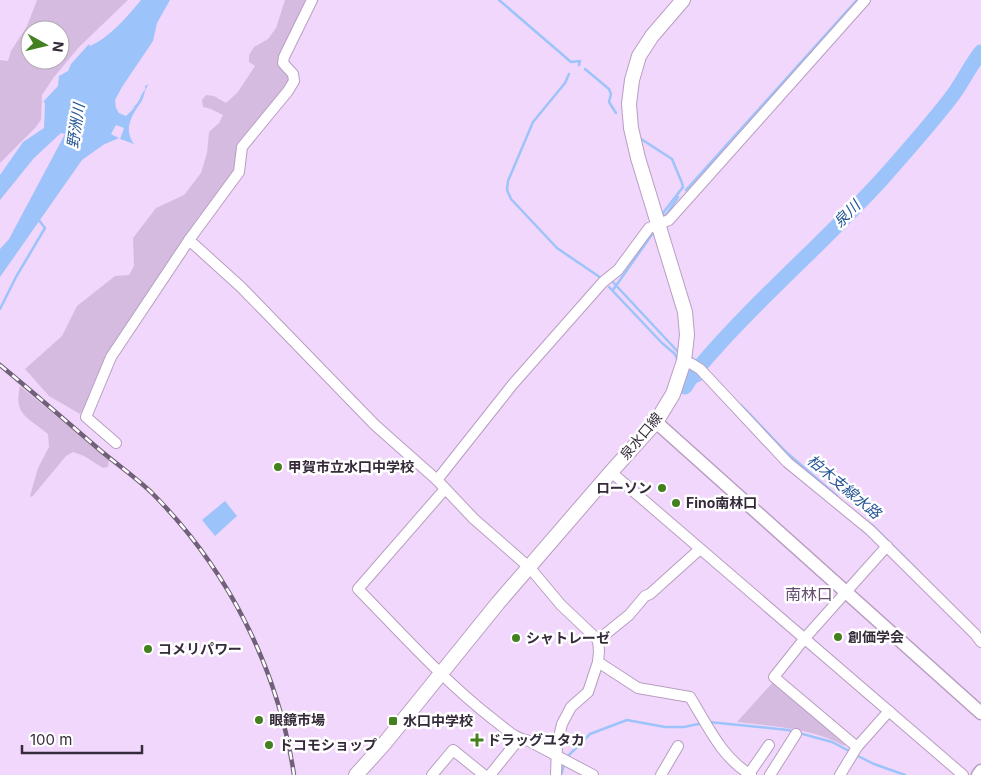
<svg xmlns="http://www.w3.org/2000/svg" width="981" height="775" font-family="Inter,'Noto Sans JP',sans-serif">
	<rect width="100%" height="100%" fill="#f2d7fd"/>
	<g fill="#d6bbe0" fill-rule="evenodd">
		<path d="M37,0H128L79,47L54,77L42,95L41,120L35,128L0,163V60L8,61L11,51L27,26ZM30,30H60V60H30Z"/>
		<polygon points="285,0 312,0 285,56 295,68 298,77 246,152 246,162 226,187 125,339 107,376 80,414 49,396 25,369 62,336 77,306 115,276 129,275 134,266 133,238 156,208 184,195 201,173 207,153 209,132 219,123 223,115 211,109 203,107 202,100 206,95 214,96 226,103 238,92 255,66 249,62 249,55 254,47 268,39 276,28"/>
		<path d="M20,386L109,460L108,467L103,468L84,456L73,452L66,456L32,497L30,496L38,468L49,447L48,434C28,417 13,415 20,386Z"/>
		<path d="M774,681L845,745L844,746C813,728 772,726 737,722Z"/>
	</g>
	<g fill="#9dc4fa">
		<path d="M141,0H170L157,23L153,41L122,87L115,100L116,108L119,113L126,116L135,107L132,108C141,102 140,94 145,90V86L149,84C145,88 145,93 143,98C142,101 139,105 137,108C129,120 125,132 134,144L120,139L124,128L116,125L111,134L119,138L103,145L82,160L0,277V249L9,239L65,134L61,133L34,158L0,200V175L23,142L44,128L45,103L43,102L58,86L59,76L68,71L71,64L89,44L90,46C110,37 127,17 141,0Z"/>
		<polygon points="225,501 237,516 215,536 202,520"/>
	</g>
	<g fill="none" stroke-linecap="round" stroke-linejoin="round">
		<g stroke="#9dc4fa" stroke-width="2.5">
			<polyline points="499,0 571,62 580,61 579,65"/>
			<polyline points="585,69 609,89 611,94 609,102 616,113"/>
			<polyline points="569,74 565,83 533,122 508,181 507,190 511,199 557,248 601,278"/>
			<polyline points="638,137 672,159 682,183 683,187 663,213 664,216"/>
			<polyline points="686,190 857,0"/>
			<polyline points="666,215 678,197"/>
			<polyline points="611,280 680,354"/>
			<polyline points="609,287 662,343 675,354 677,359"/>
			<polyline points="613,290 653,233"/>
			<polyline points="0,309 16,277 45,228 38,219"/>
			<polyline points="692,358 700,363"/>
			<polyline points="687,382 691,384 704,378"/>
			<polyline points="741,405 786,452 837,496"/>
			<polyline points="872,525 921,574"/>
			<polyline points="709,722 788,730 832,742 851,752"/>
			<polyline points="856,755 874,764 905,775"/>
			<polyline points="567,757 590,734 627,720 665,727 684,727 703,723"/>
			<polyline points="561,775 565,762"/>
		</g>
		<g stroke="#9dc4fa" stroke-width="15">
			<path d="M700,366C757,299 824,243 883,178C906,152 929,126 950,99C962,84 969,67 981,52"/>
			<polyline points="685,387 694,373"/>
		</g>
		<defs>
			<g id="minor">
				<polyline points="189,240 241,287 375,425 437,480 474,519 530,568 561,605 598,640 599,651 598,662 588,692 571,707 562,724 557,746 556,775"/>
				<polyline points="684,361 692,364 700,369 787,462 870,530 975,634 981,642"/>
				<polyline points="116,443 86,417 111,357 189,240 239,172 242,147 288,91 294,81 293,74 283,63 284,57 312,0"/>
				<polyline points="611,472 963,775"/>
				<polyline points="437,480 513,384 603,282 618,270 649,228 669,220 865,0"/>
				<path d="M445,489L358,589C402,634 444,681 494,720C505,728 515,739 529,741L593,775"/>
				<polyline points="887,546 805,638 774,677 857,747 889,711"/>
				<polyline points="598,640 629,615 645,596 650,594 700,549"/>
				<path d="M598,662L638,688L690,697C708,726 721,757 751,775"/>
				<polyline points="749,774 769,745"/>
				<polyline points="432,775 453,750 484,775"/>
				<polyline points="490,775 519,739"/>
				<polyline points="661,775 678,746"/>
				<polyline points="770,775 796,734"/>
				<polyline points="840,775 857,747"/>
			</g>
			<g id="tertiary">
				<polyline points="656,422 981,713"/>
				<polyline points="978,775 981,771"/>
			</g>
			<polyline id="secondary" points="356,775 384,744 498,603 611,472 656,422 673,394 684,361 687,335 685,312 638,158 631,128 629,104 632,80 639,56 652,36 683,0"/>
		</defs>
		<use href="#minor" stroke="#b89ec2" stroke-width="12"/>
		<use href="#tertiary" stroke="#b89ec2" stroke-width="15"/>
		<use href="#secondary" stroke="#b89ec2" stroke-width="16"/>
		<use href="#minor" stroke="#fff" stroke-width="10"/>
		<use href="#tertiary" stroke="#fff" stroke-width="12"/>
		<use href="#secondary" stroke="#fff" stroke-width="14"/>
		<defs>
			<path id="rail" d="M0,365C34,393 67,422 101,451C118,465 135,477 151,492C228,569 278,668 294,775"/>
		</defs>
		<use href="#rail" stroke="#716178" stroke-width="4.5"/>
		<use href="#rail" stroke="#fff" stroke-width="2.5" stroke-dasharray="8" stroke-linecap="butt"/>
	</g>
	<g fill="#43801e" stroke="#fff" stroke-width="2">
		<circle cx="278" cy="467" r="5"/>
		<circle cx="662" cy="488" r="5"/>
		<circle cx="676" cy="503" r="5"/>
		<circle cx="838" cy="637" r="5"/>
		<circle cx="516" cy="638" r="5"/>
		<circle cx="148" cy="649" r="5"/>
		<circle cx="259" cy="720" r="5"/>
		<rect x="388" y="716" width="10" height="10" rx="2.5"/>
		<path d="M474.5 732.5h5v5h5v5h-5v5h-5v-5h-5v-5h5z"/>
		<circle cx="269" cy="745" r="5"/>
	</g>
	<g text-anchor="middle" stroke-width="5" stroke-linejoin="round" paint-order="stroke">
		<g font-size="14" fill="#362b3a" stroke="#fff">
			<text transform="translate(641 436) rotate(-50)" y="5">泉水口線</text>
		</g>
		<g font-size="14" font-weight="bold" fill="#362b3a" stroke="#fff" text-anchor="start">
			<text x="288" y="472">甲賀市立水口中学校</text>
			<text x="652" y="493" text-anchor="end">ローソン</text>
			<text x="686" y="508">Fino南林口</text>
			<text x="848" y="642">創価学会</text>
			<text x="526" y="643">シャトレーゼ</text>
			<text x="158" y="654">コメリパワー</text>
			<text x="269" y="725">眼鏡市場</text>
			<text x="403" y="726">水口中学校</text>
			<text x="487" y="745">ドラッグユタカ</text>
			<text x="279" y="750">ドコモショップ</text>
		</g>
		<g font-size="15" font-style="italic" fill="#255696" stroke="#fff">
			<text transform="translate(76 126) rotate(-81)" y="5">野洲川</text>
			<text transform="translate(847 214) rotate(-45)" y="5">泉川</text>
			<text transform="translate(844 487) rotate(40)" y="5">柏木支線水路</text>
		</g>
		<g font-size="16" fill="#644d6e" stroke="#fff">
			<text x="809" y="600">南林口</text>
		</g>
	</g>
	<g transform="translate(45 45) rotate(98)"><circle r="24" fill="#ffffff" stroke="#afaab0"/>
	<path d="M0-4L9 19L0 12L-9 19Z" fill="#43801e"/>
	<text y="-8" font-size="14" font-weight="bold" text-anchor="middle" fill="#362b3a">N</text>
	</g>
	<path d="M22 745v8h120v-8" fill="none" stroke="#362b3a" stroke-width="2.5"/>
	<text x="30" y="745" font-size="15" fill="#362b3a" stroke="#ffffff" stroke-width="4" paint-order="stroke">100 m</text>
</svg>
